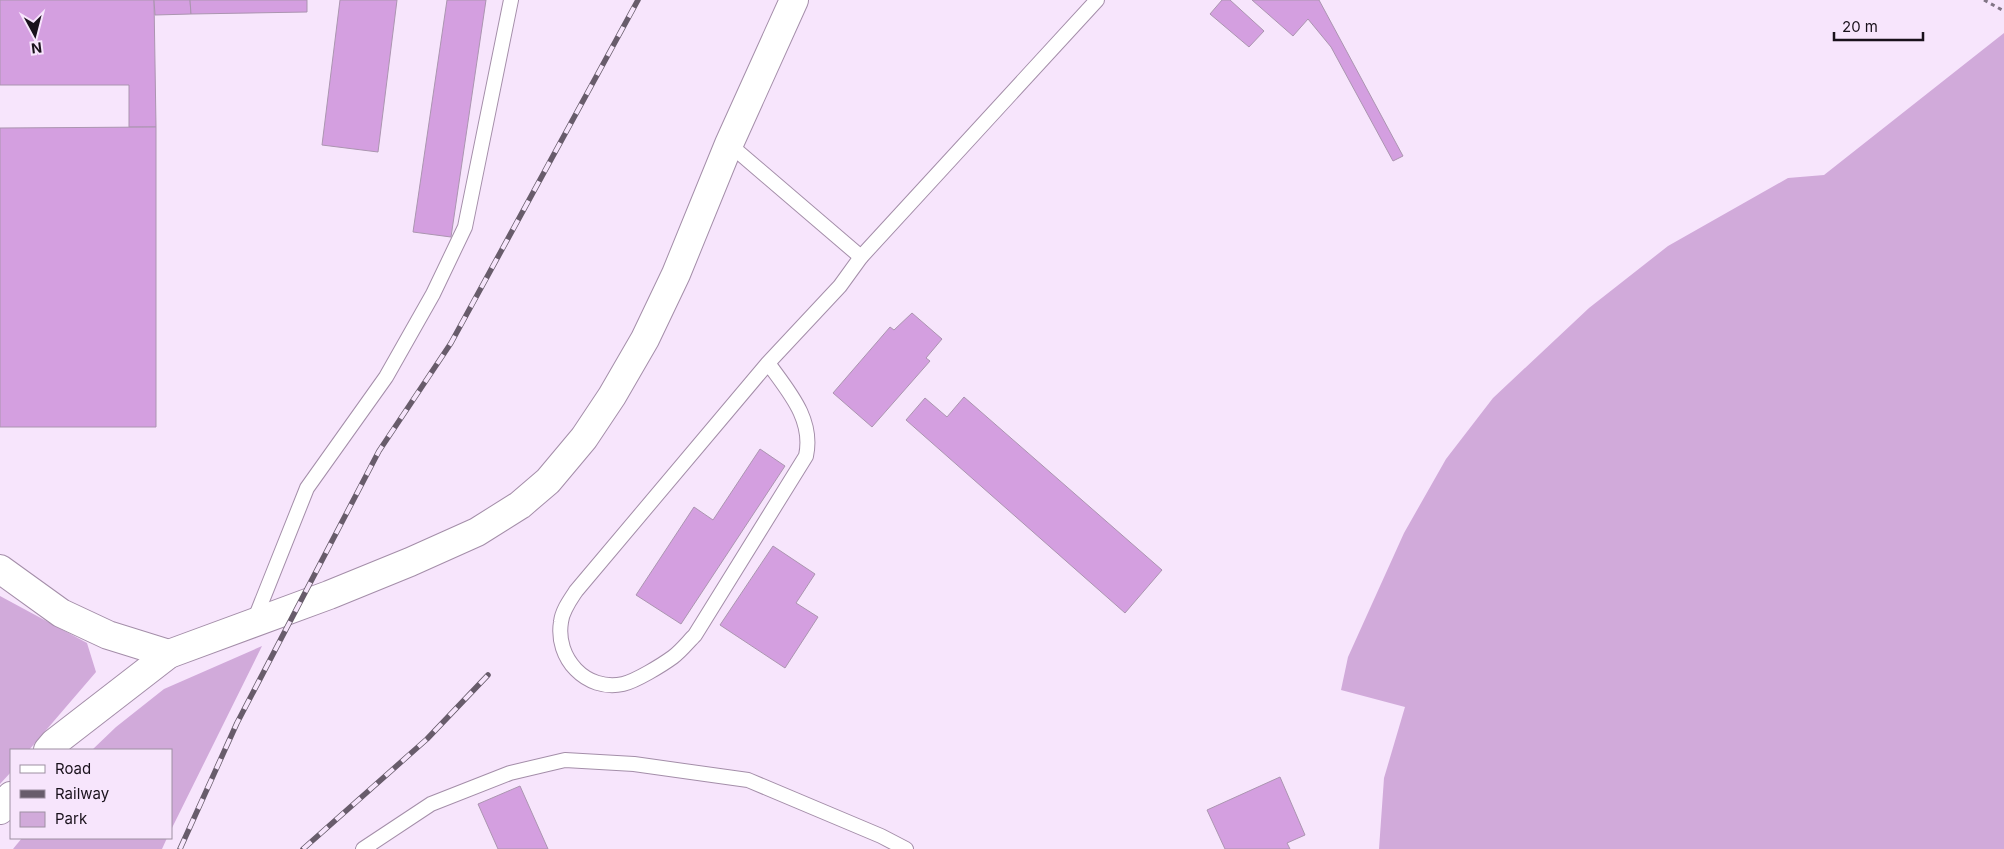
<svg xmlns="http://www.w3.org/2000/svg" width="2004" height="849" font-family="Inter,sans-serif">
	<rect width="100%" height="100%" fill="#f7e5fc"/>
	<g fill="#d1aada">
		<polygon points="2004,33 2004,849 1379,849 1384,778 1405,707 1341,690 1348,657 1404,533 1446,459 1493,398 1589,308 1668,246 1788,178 1824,175"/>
		<polygon points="0,596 87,643 96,672 29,750 11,750 11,772 0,784"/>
		<polygon points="262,646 171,830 171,750 92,750 116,727 164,689"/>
		<polygon points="22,838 167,838 162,849 13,849"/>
	</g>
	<g fill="#d49fe0" stroke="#ab95b0">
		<polygon points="0,0 154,0 156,127 129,127 129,85 0,85"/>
		<polygon points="154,0 190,0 191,14 155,15"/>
		<polygon points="190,0 307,0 307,12 191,14"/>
		<polygon points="340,0 397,0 378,152 322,145"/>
		<polygon points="447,0 486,0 451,237 413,232"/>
		<polygon points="1222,0 1230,0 1264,31 1249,47 1210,14"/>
		<polygon points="1252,0 1319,0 1403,156 1393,161 1331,47 1308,19 1293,36"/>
		<polygon points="156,127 156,427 0,427 0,128"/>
		<polygon points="912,313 942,339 926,358 930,361 872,427 833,393 890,327 894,330"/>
		<polygon points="964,397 1162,570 1125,613 906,420 925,398 947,417"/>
		<polygon points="760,449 785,466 681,624 636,595 694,507 713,520"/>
		<polygon points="773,546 815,574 796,603 818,617 785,668 720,625"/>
		<polygon points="1280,777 1305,835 1287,843 1290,849 1225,849 1207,810"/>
		<polygon points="520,786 548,849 498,849 478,804"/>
	</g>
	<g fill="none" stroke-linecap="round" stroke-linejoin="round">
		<defs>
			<g id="lane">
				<polyline points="729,144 861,257"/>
				<path d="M768,363C788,391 814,419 806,456L695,635C688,642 681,651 673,657C662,665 636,681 623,684C586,692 555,658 561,622C562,611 570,600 576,591L768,363L840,286L861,257L1097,0"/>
				<polyline points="254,621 307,488 386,377 433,294 465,227 511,0"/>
				<polyline points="363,849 431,804 510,773 565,760 634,764 748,780 881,836 906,849"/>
			</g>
			<g id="secondary">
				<polyline points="0,569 61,613 108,635 169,654"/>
				<polyline points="48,750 54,743 169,654 329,595 410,562 477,532 520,505 548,481 584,438 612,396 645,339 676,274 729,144 794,0"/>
				<polyline points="0,810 11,796"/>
			</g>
		</defs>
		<use href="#lane" stroke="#a48ea9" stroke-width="16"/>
		<use href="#secondary" stroke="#a48ea9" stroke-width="30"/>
		<polyline stroke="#817585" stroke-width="3" stroke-dasharray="4 4" stroke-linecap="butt" points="1984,0 2004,11"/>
		<use href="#lane" stroke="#fff" stroke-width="14"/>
		<use href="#secondary" stroke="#fff" stroke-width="28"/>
		<defs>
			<g id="rail">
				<polyline points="180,849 237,723 379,451 451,343 638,0"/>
				<polyline points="303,849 427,739 488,675"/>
			</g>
		</defs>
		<use href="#rail" stroke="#685c6b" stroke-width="5.5"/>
		<use href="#rail" stroke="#f7e5fc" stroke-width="4" stroke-dasharray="11" stroke-linecap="butt"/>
	</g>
	<rect x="10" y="749" width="162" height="90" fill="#f7e5fc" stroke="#9e90a2"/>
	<rect x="20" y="765" width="25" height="8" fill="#ffffff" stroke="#9e90a2"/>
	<text x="55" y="774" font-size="15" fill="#19111b">Road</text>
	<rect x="20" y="790" width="25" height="8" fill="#685c6b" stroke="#9e90a2"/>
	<text x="55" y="799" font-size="15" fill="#19111b">Railway</text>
	<rect x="20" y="812" width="25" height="15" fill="#d1aada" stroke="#9e90a2"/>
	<text x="55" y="824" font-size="15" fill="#19111b">Park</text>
	<g transform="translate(35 35) rotate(173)" stroke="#f7e5fc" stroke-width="4" paint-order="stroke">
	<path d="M0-4L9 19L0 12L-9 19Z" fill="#19111b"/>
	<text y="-8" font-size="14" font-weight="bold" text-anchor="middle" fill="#19111b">N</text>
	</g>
	<path d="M1834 32v8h89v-8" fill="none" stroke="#19111b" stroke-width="2.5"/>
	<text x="1842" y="32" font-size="15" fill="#19111b" stroke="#f7e5fc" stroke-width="4" paint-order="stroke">20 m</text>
</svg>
